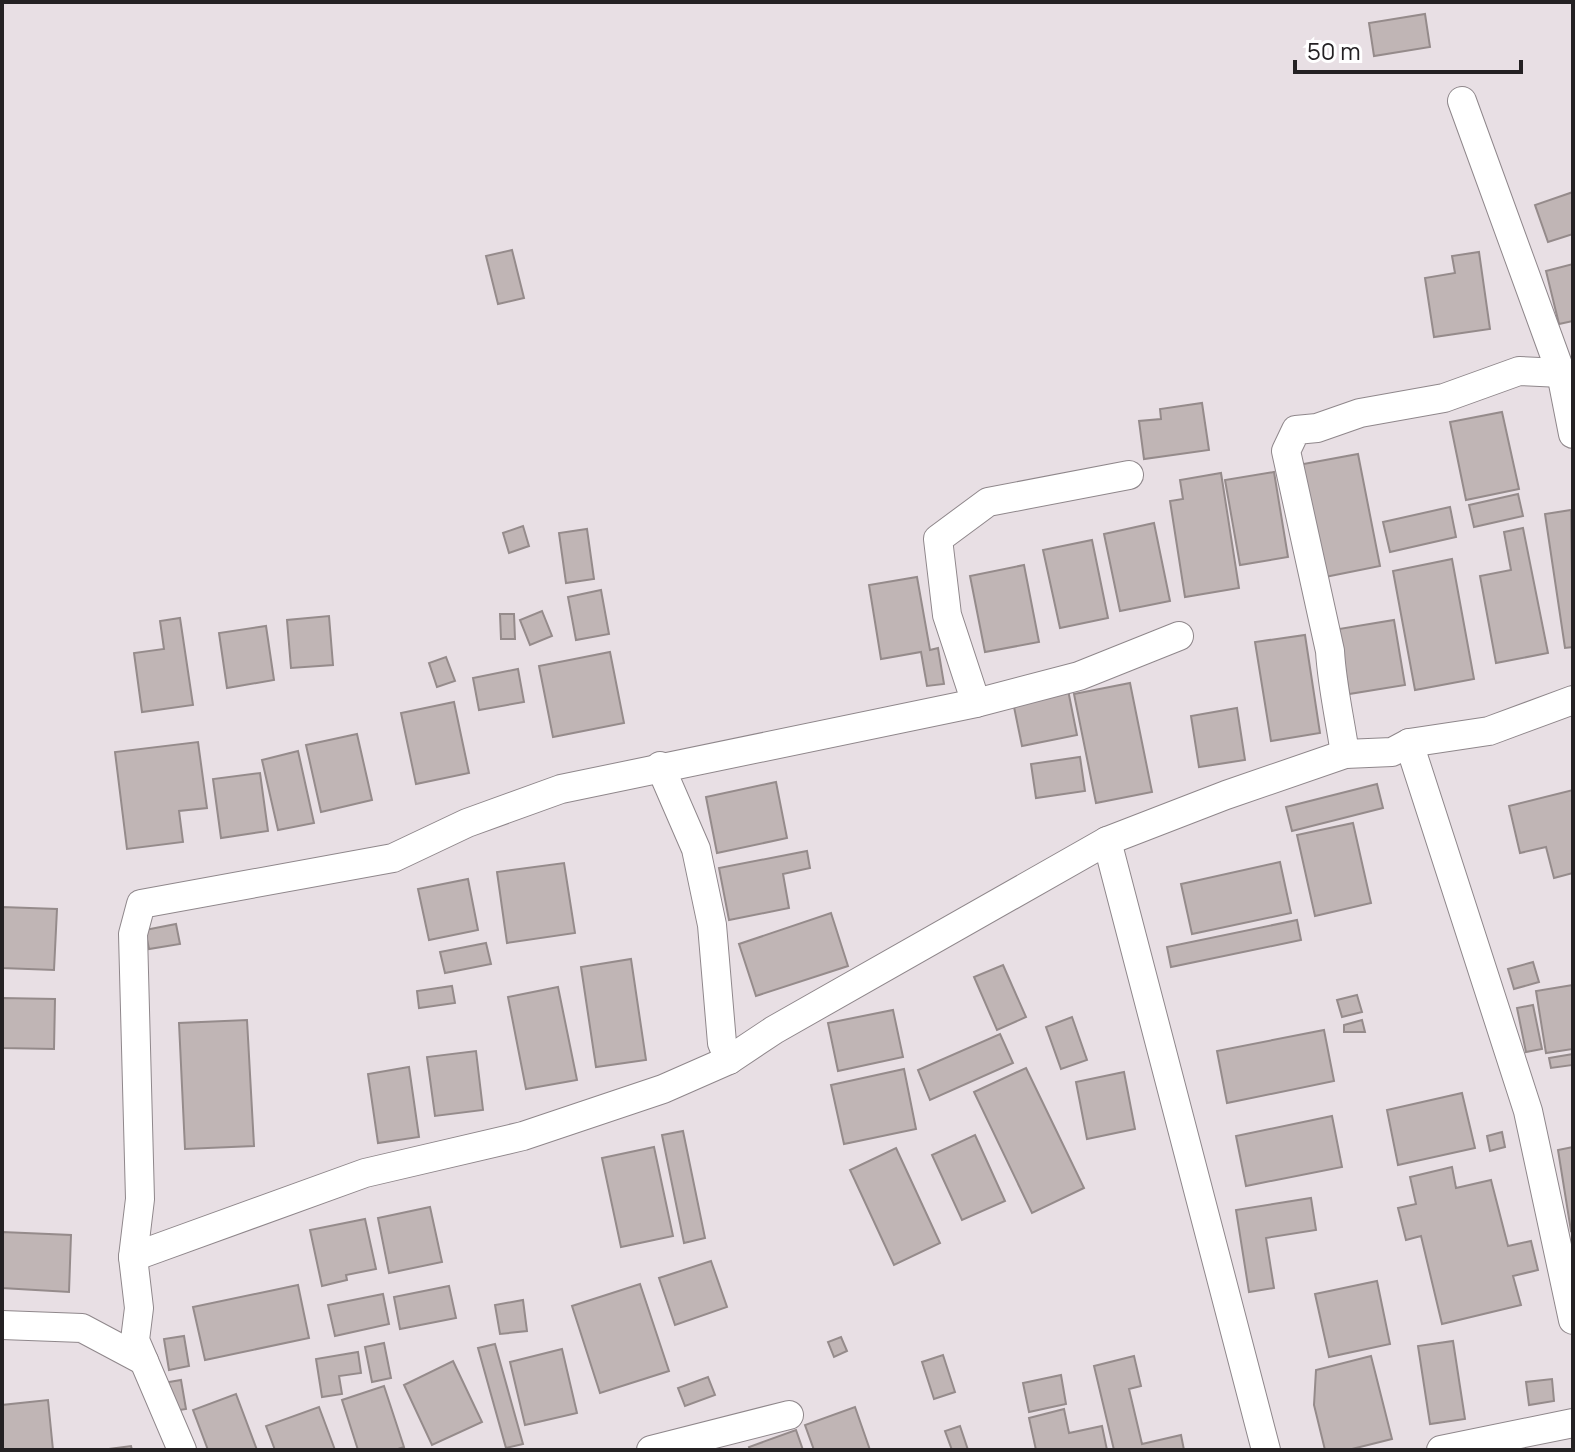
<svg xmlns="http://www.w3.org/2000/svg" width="1575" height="1452" font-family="Manrope,sans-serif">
	<rect width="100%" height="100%" fill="#e8dfe4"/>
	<g fill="#c0b5b5" stroke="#958b8b" stroke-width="2">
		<polygon points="1425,14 1430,47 1374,56 1369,23"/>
		<polygon points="1573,192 1573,234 1548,242 1535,205"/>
		<polygon points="512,250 524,298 498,304 486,256"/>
		<polygon points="1479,252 1490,329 1434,337 1425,278 1455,273 1452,256"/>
		<polygon points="1573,264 1573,321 1559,324 1546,271"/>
		<polygon points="1202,403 1209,450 1144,459 1139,421 1161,419 1160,409"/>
		<polygon points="1502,412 1519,489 1466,500 1450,422"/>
		<polygon points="1358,454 1380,566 1320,578 1298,465"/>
		<polygon points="1274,472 1288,557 1240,565 1225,480"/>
		<polygon points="1221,473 1239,588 1185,597 1170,501 1183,499 1180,480"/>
		<polygon points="1518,494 1523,516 1474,527 1469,505"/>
		<polygon points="1450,507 1456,537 1390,552 1383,522"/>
		<polygon points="1571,510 1573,647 1565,648 1545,514"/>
		<polygon points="1154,523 1170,601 1120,611 1104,534"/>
		<polygon points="523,526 529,546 509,553 503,533"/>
		<polygon points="1523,528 1548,653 1496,663 1480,576 1511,570 1504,532"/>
		<polygon points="587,529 594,579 566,583 559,533"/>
		<polygon points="1092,540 1108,618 1060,628 1043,550"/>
		<polygon points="1452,559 1474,679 1415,690 1393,571"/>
		<polygon points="1024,565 1039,642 985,652 970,576"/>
		<polygon points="917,577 930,650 938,648 944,684 927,686 921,652 881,659 869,585"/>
		<polygon points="601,590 609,634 576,640 568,597"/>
		<polygon points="542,611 552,636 530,645 520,620"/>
		<polygon points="500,614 514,614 515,639 501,639"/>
		<polygon points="329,616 333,665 291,668 287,620"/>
		<polygon points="180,618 193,705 142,712 134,653 164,649 160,621"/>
		<polygon points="1394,620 1405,685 1349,694 1339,629"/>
		<polygon points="266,626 274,680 227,688 219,633"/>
		<polygon points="1305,635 1320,733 1271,741 1255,642"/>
		<polygon points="610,652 624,723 553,737 539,666"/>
		<polygon points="446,657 455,681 437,687 429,663"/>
		<polygon points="518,669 524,702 479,710 473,678"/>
		<polygon points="1130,683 1152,792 1096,803 1074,694"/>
		<polygon points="1068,690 1077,735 1022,746 1013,702"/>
		<polygon points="454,702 469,773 416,784 401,713"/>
		<polygon points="1237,708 1245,760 1199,767 1191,716"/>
		<polygon points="357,734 372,800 321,812 306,745"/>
		<polygon points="198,742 207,808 179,811 183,842 127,849 115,752"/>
		<polygon points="298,751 314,823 278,830 262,760"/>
		<polygon points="1080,757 1085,791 1036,798 1031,764"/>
		<polygon points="260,773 268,831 221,838 213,779"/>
		<polygon points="776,782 787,838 717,853 706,797"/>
		<polygon points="1377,784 1383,808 1292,831 1286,807"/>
		<polygon points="1573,790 1573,873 1554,878 1546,847 1520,853 1509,806"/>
		<polygon points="1353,823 1371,903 1315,916 1297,835"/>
		<polygon points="807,851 810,868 783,874 789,908 729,920 719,868"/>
		<polygon points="1280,862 1291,913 1192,934 1181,884"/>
		<polygon points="564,863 575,933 507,943 497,872"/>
		<polygon points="468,879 478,930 429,940 418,889"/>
		<polygon points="2,907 57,909 54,970 2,968"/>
		<polygon points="831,913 848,966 756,996 739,944"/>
		<polygon points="1297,920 1301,940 1171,967 1167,947"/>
		<polygon points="176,924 180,944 149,949 145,930"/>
		<polygon points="486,943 491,964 445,973 440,952"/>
		<polygon points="631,959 646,1060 596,1067 581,967"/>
		<polygon points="1533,962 1539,982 1514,989 1508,969"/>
		<polygon points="1003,965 1026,1017 997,1030 974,977"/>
		<polygon points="1573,985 1573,1049 1546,1053 1536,991"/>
		<polygon points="452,986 455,1003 419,1008 417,991"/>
		<polygon points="558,987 577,1080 526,1089 508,997"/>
		<polygon points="1357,995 1362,1012 1342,1017 1337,1000"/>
		<polygon points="2,998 55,999 54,1049 2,1048"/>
		<polygon points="1533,1005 1542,1049 1526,1052 1517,1008"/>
		<polygon points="893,1010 903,1057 838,1071 828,1023"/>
		<polygon points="1072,1017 1087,1060 1061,1069 1046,1027"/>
		<polygon points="247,1020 254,1146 185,1149 179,1023"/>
		<polygon points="1362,1020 1365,1032 1344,1032 1344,1025"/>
		<polygon points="1324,1030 1334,1081 1227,1103 1217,1051"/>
		<polygon points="1000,1034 1013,1063 930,1100 918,1070"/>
		<polygon points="476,1051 483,1110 435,1116 427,1057"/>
		<polygon points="1573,1054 1573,1065 1551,1068 1549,1058"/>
		<polygon points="409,1067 419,1137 378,1143 368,1074"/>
		<polygon points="1026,1068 1084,1188 1032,1213 974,1092"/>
		<polygon points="904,1069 916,1129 844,1144 831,1085"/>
		<polygon points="1124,1072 1135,1129 1087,1139 1076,1082"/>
		<polygon points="1462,1093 1475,1148 1398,1165 1387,1110"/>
		<polygon points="1332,1116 1342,1167 1246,1186 1236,1136"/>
		<polygon points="683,1131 705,1238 684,1243 662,1135"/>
		<polygon points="1502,1132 1505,1147 1490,1151 1487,1136"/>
		<polygon points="975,1135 1005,1201 962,1220 932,1155"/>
		<polygon points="654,1147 673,1236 621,1247 602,1158"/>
		<polygon points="1573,1147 1573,1230 1571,1231 1558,1150"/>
		<polygon points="896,1148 940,1243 894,1265 850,1170"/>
		<polygon points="1452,1167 1456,1188 1491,1180 1508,1246 1531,1241 1538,1270 1513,1276 1521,1305 1442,1324 1421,1236 1406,1240 1398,1208 1416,1204 1410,1177"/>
		<polygon points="1311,1198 1316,1230 1266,1238 1274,1288 1249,1292 1236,1210"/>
		<polygon points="430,1207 442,1262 389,1273 378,1218"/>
		<polygon points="365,1219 376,1269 346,1275 347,1280 322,1286 310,1230"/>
		<polygon points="2,1232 71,1235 69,1292 2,1288"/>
		<polygon points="711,1261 727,1307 675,1325 659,1278"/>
		<polygon points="1377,1281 1390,1344 1329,1357 1315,1294"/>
		<polygon points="640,1284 669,1371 600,1393 572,1306"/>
		<polygon points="298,1285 309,1338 205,1360 193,1307"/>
		<polygon points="449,1286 456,1318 400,1329 394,1297"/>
		<polygon points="383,1294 389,1324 335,1336 328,1305"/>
		<polygon points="523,1300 527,1331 500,1334 495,1305"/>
		<polygon points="184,1336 189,1366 169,1370 164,1339"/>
		<polygon points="841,1337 847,1351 834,1357 828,1342"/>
		<polygon points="1453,1341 1465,1419 1430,1424 1418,1346"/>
		<polygon points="384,1343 391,1378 372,1382 365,1347"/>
		<polygon points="495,1344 523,1444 506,1448 478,1348"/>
		<polygon points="562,1349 577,1413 525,1425 510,1362"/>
		<polygon points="358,1352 361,1373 339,1376 342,1394 322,1397 316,1359"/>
		<polygon points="943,1355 955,1392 934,1399 922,1362"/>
		<polygon points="1134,1356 1141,1386 1129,1389 1142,1444 1181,1435 1184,1450 1114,1450 1094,1366"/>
		<polygon points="1371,1356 1392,1439 1348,1450 1325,1450 1314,1405 1316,1370"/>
		<polygon points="453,1361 482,1422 432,1445 404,1385"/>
		<polygon points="1061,1375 1066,1404 1029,1412 1023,1383"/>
		<polygon points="708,1377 715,1395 685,1406 678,1388"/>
		<polygon points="1552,1379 1554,1401 1529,1405 1526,1382"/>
		<polygon points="181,1380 186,1409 167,1412 163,1383"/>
		<polygon points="384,1386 404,1447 395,1450 358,1450 342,1400"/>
		<polygon points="236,1394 257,1450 208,1450 193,1410"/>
		<polygon points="48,1400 53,1450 2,1450 2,1405"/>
		<polygon points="319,1407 335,1450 275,1450 266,1426"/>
		<polygon points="855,1407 870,1450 814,1450 805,1425"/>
		<polygon points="1064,1409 1069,1433 1102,1426 1107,1450 1036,1450 1029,1418"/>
		<polygon points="960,1426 968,1450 952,1450 945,1431"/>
		<polygon points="796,1430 803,1450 750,1450 749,1447"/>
		<polygon points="131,1446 132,1450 101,1450"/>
	</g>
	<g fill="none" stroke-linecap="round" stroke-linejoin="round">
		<defs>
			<g id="minor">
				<polyline points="1462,101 1561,373 1573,434"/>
				<polyline points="976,703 947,615 938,539 988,502 1129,475"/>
				<polyline points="1409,743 1528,1111 1573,1320"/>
				<path d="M1345,754C1340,719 1332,686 1330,651L1286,451L1296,430L1317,428L1360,413L1444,398L1519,371L1561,373"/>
				<polyline points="660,766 696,849 712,925 722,1043 729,1060"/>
				<polyline points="1107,841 1266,1450"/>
				<polyline points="133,1257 365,1173 523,1136 663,1089 729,1060 774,1030 1107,841 1226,795 1345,754 1392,752 1409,743 1489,731 1573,700"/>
				<polyline points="2,1325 82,1328 144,1361"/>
				<polyline points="182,1450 135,1340 139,1308 133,1257 140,1199 133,934 141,904 393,858 467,823 561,789 976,703 1079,676 1179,636"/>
				<polyline points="651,1450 789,1415"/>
				<polyline points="1441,1450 1573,1423"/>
			</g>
		</defs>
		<use href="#minor" stroke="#8f878b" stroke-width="30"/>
		<use href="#minor" stroke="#fff" stroke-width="28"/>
	</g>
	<rect width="1575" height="1452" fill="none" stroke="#242123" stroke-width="8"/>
	<path d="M1295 60v12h226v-12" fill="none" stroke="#242123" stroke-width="4"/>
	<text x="1307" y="60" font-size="24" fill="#242123" stroke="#ffffff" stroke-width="6" paint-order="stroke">50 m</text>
</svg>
